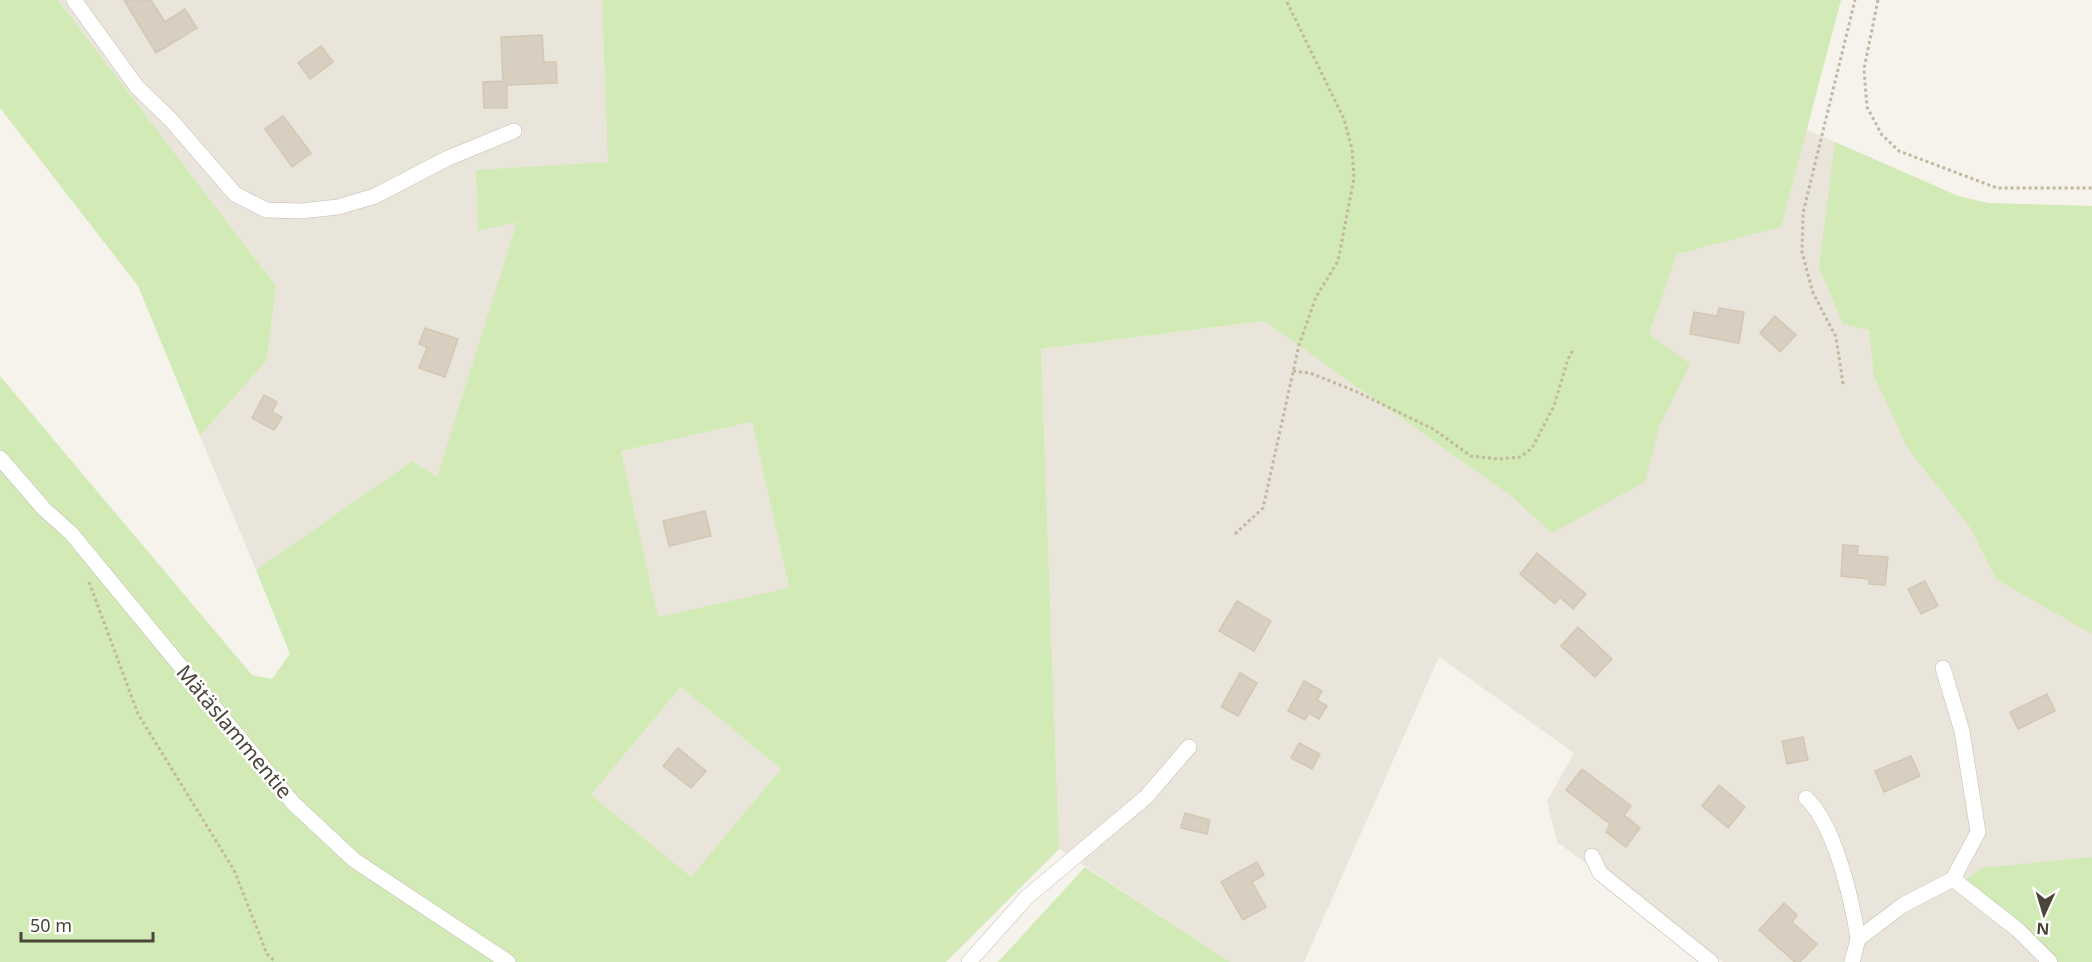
<svg xmlns="http://www.w3.org/2000/svg" width="2092" height="962" font-family="'Noto Sans',sans-serif">
	<rect width="100%" height="100%" fill="#f6f3ec"/>
	<g fill="#eae5da">
		<polygon points="58,0 602,0 609,163 518,221 437,478 412,461 256,570 200,436 267,360 276,286"/>
		<polygon points="1697,81 1958,196 2092,401 2092,962 1723,962 1557,842 1547,801 1574,753 1439,657 1304,962 1230,962 1059,849 1041,349 1264,321 1511,496 1528,510"/>
		<polygon points="752,422 789,589 658,617 621,451"/>
		<polygon points="681,687 781,769 691,878 591,795"/>
	</g>
	<g fill="#d2eab5" fill-rule="evenodd">
		<polygon points="0,0 58,0 276,286 267,360 200,436 138,286 0,108"/>
		<path d="M602,0H1841L1781,227L1677,254L1649,334L1690,364L1659,427L1645,482L1552,533L1511,496L1264,321L1041,349L1059,849L946,962H0V376L252,675L272,679L290,654L256,570L412,461L437,477L517,222L478,231L476,170L608,162ZM752,422L789,588L658,617L621,451ZM681,687L781,769L691,877L591,795Z"/>
		<polygon points="1835,142 1958,196 1988,203 2092,206 2092,634 1996,579 1970,527 1908,449 1874,376 1869,330 1843,324 1819,267"/>
		<polygon points="2092,857 2092,962 2055,962 1958,886 1981,868"/>
		<polygon points="1085,867 1230,962 998,962"/>
	</g>
	<g fill="#d8cfc1" stroke="#d3c7b4" stroke-width="1.5">
		<polygon points="124,0 151,0 165,22 185,9 197,28 156,53"/>
		<polygon points="542,35 544,62 556,62 557,83 507,85 507,108 484,108 483,82 503,81 501,37"/>
		<polygon points="321,46 333,62 310,79 298,63"/>
		<polygon points="283,116 311,153 292,167 265,129"/>
		<polygon points="1719,308 1744,312 1739,343 1690,334 1694,312 1717,316"/>
		<polygon points="1775,316 1796,335 1780,352 1760,333"/>
		<polygon points="425,328 458,339 445,377 419,368 427,347 419,344"/>
		<polygon points="264,395 277,402 272,412 282,417 274,430 252,418"/>
		<polygon points="705,511 711,536 669,546 663,521"/>
		<polygon points="1843,545 1858,546 1857,555 1888,557 1885,585 1869,584 1869,579 1841,576"/>
		<polygon points="1537,553 1586,594 1573,609 1560,597 1555,604 1520,574"/>
		<polygon points="1925,581 1938,606 1921,614 1908,589"/>
		<polygon points="1237,601 1271,621 1254,651 1219,631"/>
		<polygon points="1578,627 1612,659 1595,677 1561,646"/>
		<polygon points="1240,673 1257,683 1238,716 1221,707"/>
		<polygon points="1304,681 1322,691 1317,700 1327,706 1319,719 1309,713 1305,720 1288,711"/>
		<polygon points="2047,694 2055,711 2018,729 2010,712"/>
		<polygon points="1803,737 1808,760 1787,764 1782,741"/>
		<polygon points="1299,743 1320,754 1312,769 1291,758"/>
		<polygon points="678,748 706,771 691,788 663,766"/>
		<polygon points="1911,756 1920,776 1884,792 1875,771"/>
		<polygon points="1582,769 1631,806 1624,815 1640,828 1626,847 1606,832 1610,824 1566,790"/>
		<polygon points="1719,785 1745,807 1728,828 1702,806"/>
		<polygon points="1185,813 1210,820 1207,834 1181,828"/>
		<polygon points="1257,862 1264,875 1252,882 1266,907 1243,920 1221,882"/>
		<polygon points="1784,903 1797,915 1792,922 1817,944 1800,962 1795,962 1759,930"/>
	</g>
	<g fill="none" stroke-linecap="round" stroke-linejoin="round">
		<defs>
			<g id="minor">
				<polyline points="74,0 137,87 171,120 235,194 266,210 301,211 338,207 375,196 448,158 514,131"/>
				<polyline points="0,458 45,510 71,533 293,803 354,860 508,962"/>
				<path d="M1806,798C1835,825 1852,900 1858,939"/>
				<polyline points="1592,856 1600,873 1711,962"/>
				<polyline points="1953,879 2018,930 2050,962"/>
				<polyline points="969,962 1027,897 1146,797 1189,747"/>
				<polyline points="1852,962 1858,939 1903,905 1953,879 1978,832 1962,731 1943,668"/>
			</g>
		</defs>
		<use href="#minor" stroke="#c2bbae" stroke-width="16"/>
		<g stroke="#c4b79f" stroke-width="3" stroke-dasharray="3 3" stroke-linecap="butt">
			<polyline points="1878,0 1864,69 1867,107 1882,135 1899,151 1997,188 2092,188"/>
			<polyline points="1293,371 1310,373 1355,391 1433,429 1471,456 1499,459 1520,457 1532,448 1554,406 1568,359 1574,348"/>
			<polyline points="1843,384 1836,337 1813,293 1802,252 1803,213 1855,0"/>
			<polyline points="1235,534 1263,508 1299,345 1316,297 1338,261 1354,178 1352,149 1344,119 1286,0"/>
			<polyline points="89,582 138,714 234,870 267,954 276,962"/>
		</g>
		<use href="#minor" stroke="#fff" stroke-width="15"/>
	</g>
	<g text-anchor="middle" stroke-width="5" stroke-linejoin="round" paint-order="stroke">
		<g font-size="21" fill="#4b4439" stroke="#fff">
			<text transform="translate(234 732) rotate(50)" y="7">Mätäslammentie</text>
		</g>
	</g>
	<g transform="translate(2044 914) rotate(184)" stroke="#ffffff" stroke-width="4.5" paint-order="stroke">
	<path d="M0-4.5L10 22L0 15L-10 22Z" fill="#4b4439"/>
	<text y="-9" font-size="16" font-weight="bold" text-anchor="middle" fill="#4b4439">N</text>
	</g>
	<path d="M21 932v9h132v-9" fill="none" stroke="#4b4439" stroke-width="3"/>
	<text x="30" y="932" font-size="18" fill="#4b4439" stroke="#ffffff" stroke-width="4.5" paint-order="stroke">50 m</text>
</svg>
